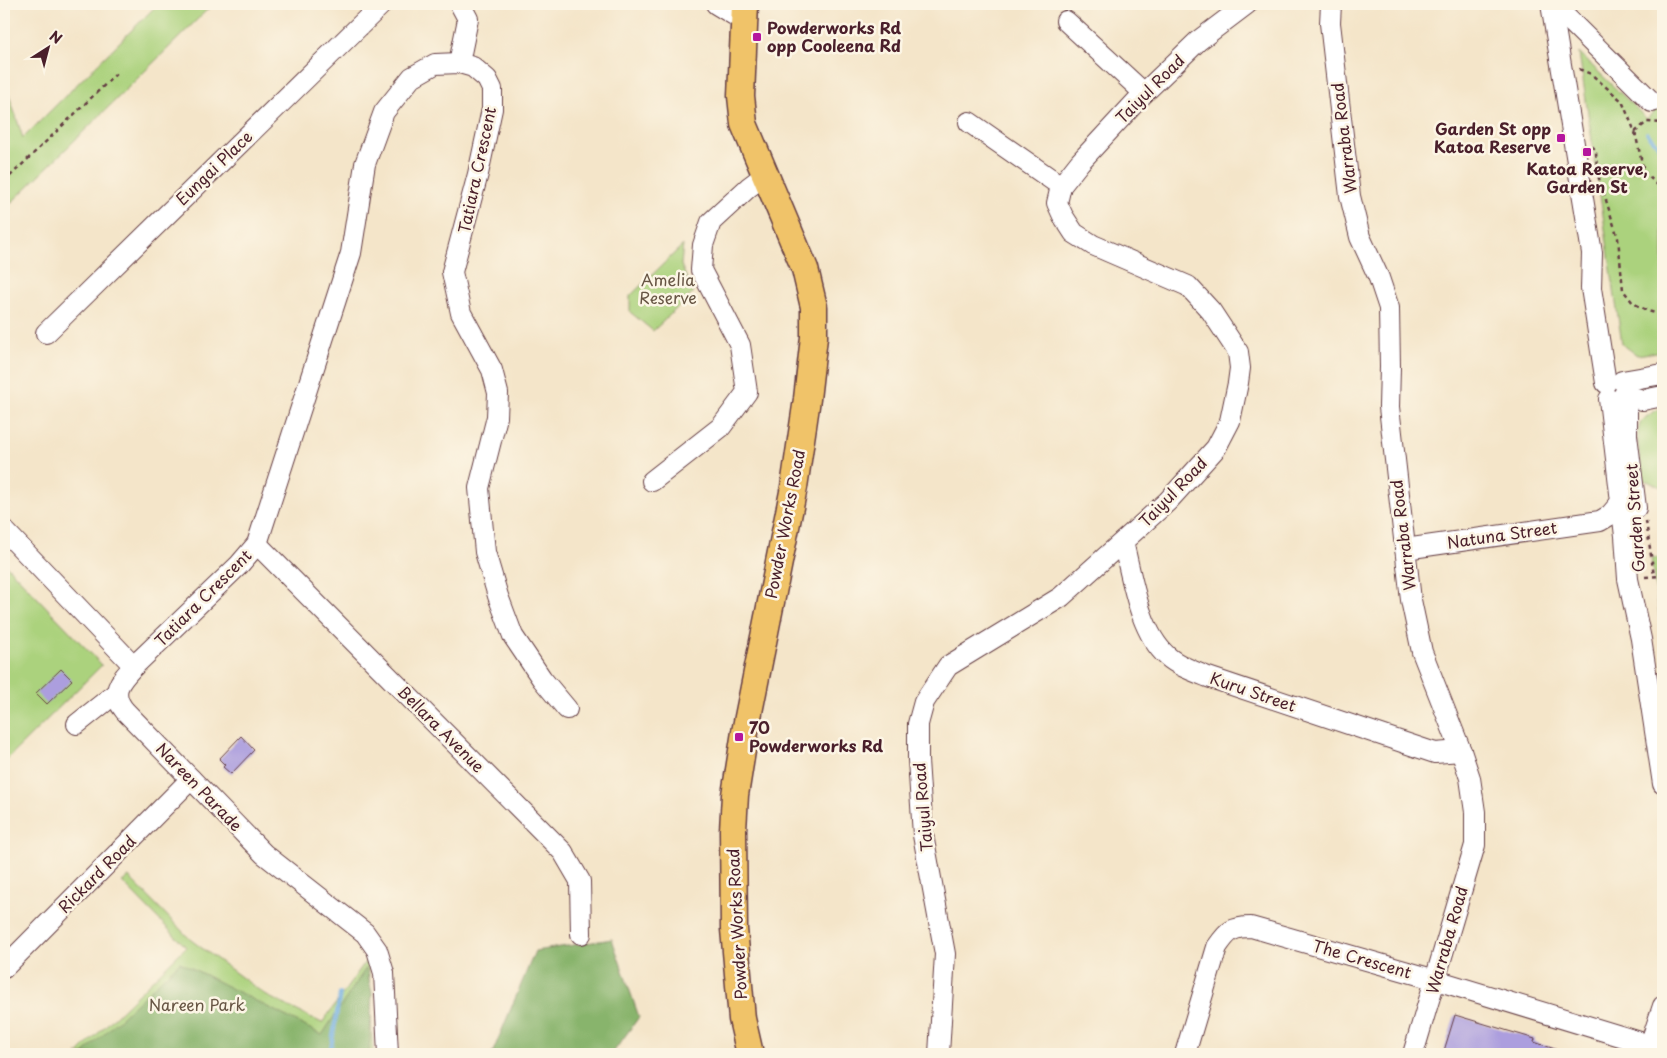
<svg xmlns="http://www.w3.org/2000/svg" width="1667" height="1058" font-family="'Playpen Sans',sans-serif">
	<rect width="100%" height="100%" fill="#fcf5e5"/>
	<filter id="ink" filterUnits="userSpaceOnUse"><feTurbulence type="fractalNoise" baseFrequency=".02" numOctaves="2"/><feDisplacementMap in="SourceGraphic" scale="10" xChannelSelector="R" yChannelSelector="G"/><feConvolveMatrix kernelMatrix="1 2 1 2 8 2 1 2 1" color-interpolation-filters="sRGB"/></filter>
	<filter id="wash" filterUnits="userSpaceOnUse"><feTurbulence type="fractalNoise" baseFrequency=".0096" numOctaves="4" result="noise"/><feDisplacementMap in="SourceGraphic" scale="20" xChannelSelector="R" yChannelSelector="G"/><feGaussianBlur stdDeviation="1.12" result="paint"/><feColorMatrix in="noise" values="0 0 0 0 0 0 0 0 0 0 0 0 0 0 0 0 0 1.4 0 .05"/><feComposite in="paint" operator="in"/></filter>
	<g filter="url(#wash)">
		<rect width="100%" height="100%" fill="#f4e5c9"/>
		<g fill="#abd27d" stroke="#7a7854">
			<polygon points="158,4 213,4 4,210 4,80 23,138"/>
			<polygon points="1579,53 1647,119 1663,101 1663,351 1637,355 1622,344"/>
			<polygon points="683,245 681,265 693,293 653,331 630,312 630,296"/>
			<path d="M1659,409H1663V488L1647,481H1644C1642,467 1634,437 1640,424C1644,417 1652,413 1659,409Z"/>
			<polygon points="1663,557 1663,644 1651,558"/>
			<polygon points="4,563 102,665 4,762"/>
			<polygon points="129,877 191,940 267,996 322,1023 368,958 373,1054 77,1054 186,947 122,882"/>
		</g>
		<g fill="#88b46c" stroke="#696a4c">
			<polygon points="612,939 639,1017 612,1054 492,1054 535,951"/>
			<polygon points="180,962 322,1035 366,968 372,993 369,1054 83,1054"/>
		</g>
		<g fill="none" stroke-linecap="round" stroke-linejoin="round">
			<g stroke="#70aee2" stroke-width="4">
				<polyline points="1647,133 1663,151"/>
				<polyline points="330,1054 340,994"/>
			</g>
		</g>
		<g id="blocks">
			<g fill="#ac9ede">
				<polygon points="61,669 72,680 47,704 36,693"/>
				<polygon points="241,736 254,750 231,774 223,767 225,765 219,759"/>
				<polygon points="1455,1015 1535,1039 1534,1042 1564,1052 1563,1054 1443,1054"/>
			</g>
		</g>
	</g>
	<g filter="url(#ink)">
		<use href="#blocks" fill-opacity="0" stroke="#643d43" stroke-width="1"/>
		<g fill="none" stroke-linecap="round" stroke-linejoin="round">
			<defs>
				<g id="minor">
					<polyline points="716,4 744,21"/>
					<polyline points="1331,4 1330,23 1350,196 1360,237 1379,278 1389,308 1390,367 1389,407 1411,600 1422,652 1461,751 1470,778 1475,812 1475,845 1413,1054"/>
					<polyline points="1551,4 1592,253 1591,288 1606,383"/>
					<polyline points="1553,4 1652,102"/>
					<polyline points="1066,21 1144,93"/>
					<polyline points="459,63 468,19 460,4"/>
					<polyline points="969,122 1061,186"/>
					<polyline points="46,333 382,4"/>
					<polyline points="1622,381 1663,374"/>
					<polyline points="1624,395 1643,400 1663,396"/>
					<polyline points="1622,397 1627,412 1627,435 1636,508"/>
					<polyline points="1609,399 1625,536 1628,579 1641,639 1663,784"/>
					<polyline points="652,481 721,427 747,392 740,345 701,270 703,245 711,222 749,187 765,175"/>
					<polyline points="4,530 134,666"/>
					<path d="M1123,542C1132,577 1139,631 1167,656C1178,666 1195,672 1208,677L1435,753L1461,751"/>
					<polyline points="257,544 563,852 580,881 581,934"/>
					<polyline points="1405,549 1600,521 1610,515 1621,502"/>
					<polyline points="77,724 116,693"/>
					<polyline points="4,968 191,779"/>
					<path d="M388,1054L384,973L377,950L365,933L264,854L125,711C109,692 120,681 134,666L239,565L257,544L351,253L365,164L384,112L412,77L435,64L459,63L473,67L487,79L492,89V109L478,174L452,272L461,313L492,370L498,393L497,417L479,488L485,552L498,596L513,636L542,679L567,709"/>
					<polyline points="939,1054 945,954 923,835 918,760 918,724 924,702 948,666 1061,597 1168,501 1216,448 1230,421 1238,383 1240,368 1238,352 1211,311 1188,286 1093,245 1074,233 1063,216 1057,203 1061,186 1080,162 1144,93 1198,41 1247,4"/>
					<path d="M1185,1054L1217,947C1228,931 1232,927 1251,927L1436,980L1650,1045"/>
					<polyline points="1647,1054 1663,1006"/>
				</g>
				<polyline id="major" points="745,4 741,96 744,124 805,269 814,307 814,337 807,399 794,487 745,732 735,795 733,830 734,929 742,1019 750,1054"/>
			</defs>
			<use href="#minor" stroke="#643d43" stroke-width="22"/>
			<use href="#major" stroke="#643d43" stroke-width="29"/>
			<g stroke="#643d43" stroke-width="2.5" stroke-dasharray="4 4" stroke-linecap="butt">
				<polyline points="1579,69 1591,74 1622,101 1635,132 1644,172 1663,190"/>
				<polyline points="1635,132 1647,122 1663,123"/>
				<polyline points="1592,146 1596,151 1597,172 1618,238 1623,290 1633,303 1648,311 1663,315"/>
				<polyline points="4,182 118,72"/>
				<polyline points="1646,521 1654,576"/>
				<polyline points="1645,577 1663,576"/>
			</g>
			<use href="#minor" stroke="#fff" stroke-width="20"/>
			<use href="#major" stroke="#f0c369" stroke-width="26"/>
		</g>
	</g>
	<g fill="#b5179e" stroke="#fcf5e5" stroke-width="2">
		<rect x="752" y="32" width="10" height="10" rx="2.5"/>
		<rect x="1556" y="133" width="10" height="10" rx="2.5"/>
		<rect x="1582" y="147" width="10" height="10" rx="2.5"/>
		<rect x="734" y="732" width="10" height="10" rx="2.5"/>
	</g>
	<g text-anchor="middle" stroke-width="5" stroke-linejoin="round" paint-order="stroke">
		<g font-size="16" font-weight="bold" fill="#4a1f2b" stroke="#fcf5e5" text-anchor="start">
			<text x="767" y="34">Powderworks Rd<tspan x="767" dy="18">opp Cooleena Rd</tspan></text>
			<text x="1551" y="135" text-anchor="end">Garden St opp<tspan x="1551" dy="18">Katoa Reserve</tspan></text>
			<text x="1587" y="175" text-anchor="middle">Katoa Reserve,<tspan x="1587" dy="18">Garden St</tspan></text>
			<text x="749" y="734">70<tspan x="749" dy="18">Powderworks Rd</tspan></text>
		</g>
		<g font-size="16" fill="#4a1f2b" stroke="#fcf5e5">
			<text transform="translate(1150 89) rotate(-45)" y="6">Taiyul Road</text>
			<text transform="translate(1344 138) rotate(-97)" y="6">Warraba Road</text>
			<text transform="translate(214 168) rotate(-44)" y="6">Eungai Place</text>
			<text transform="translate(477 170) rotate(-78)" y="6">Tatiara Crescent</text>
			<text transform="translate(1173 492) rotate(-46)" y="6">Taiyul Road</text>
			<text transform="translate(1635 518) rotate(-94)" y="6">Garden Street</text>
			<text transform="translate(785 524) rotate(-79)" y="6">Powder Works Road</text>
			<text transform="translate(1403 535) rotate(-97)" y="6">Warraba Road</text>
			<text transform="translate(1502 535) rotate(-8)" y="6">Natuna Street</text>
			<text transform="translate(203 598) rotate(-45)" y="6">Tatiara Crescent</text>
			<text transform="translate(1253 692) rotate(19)" y="6">Kuru Street</text>
			<text transform="translate(441 729) rotate(45)" y="6">Bellara Avenue</text>
			<text transform="translate(199 787) rotate(46)" y="6">Nareen Parade</text>
			<text transform="translate(923 807) rotate(-95)" y="6">Taiyul Road</text>
			<text transform="translate(97 874) rotate(-45)" y="6">Rickard Road</text>
			<text transform="translate(737 924) rotate(-93)" y="6">Powder Works Road</text>
			<text transform="translate(1447 940) rotate(-74)" y="6">Warraba Road</text>
			<text transform="translate(1362 959) rotate(16)" y="6">The Crescent</text>
		</g>
		<g font-size="16" fill="#675544" stroke="#fcf5e5">
			<text x="668" y="286">Amelia<tspan x="668" dy="18">Reserve</tspan></text>
			<text x="197" y="1011">Nareen Park</text>
		</g>
	</g>
	<rect width="1667" height="1058" fill="none" stroke="#fcf5e5" stroke-width="20"/>
	<g transform="translate(48 48) rotate(36)" stroke="#fcf5e5" stroke-width="4" paint-order="stroke">
	<path d="M0-4L9 19L0 12L-9 19Z" fill="#4a1f2b"/>
	<text y="-8" font-size="14" font-weight="bold" text-anchor="middle" fill="#4a1f2b">N</text>
	</g>
</svg>
